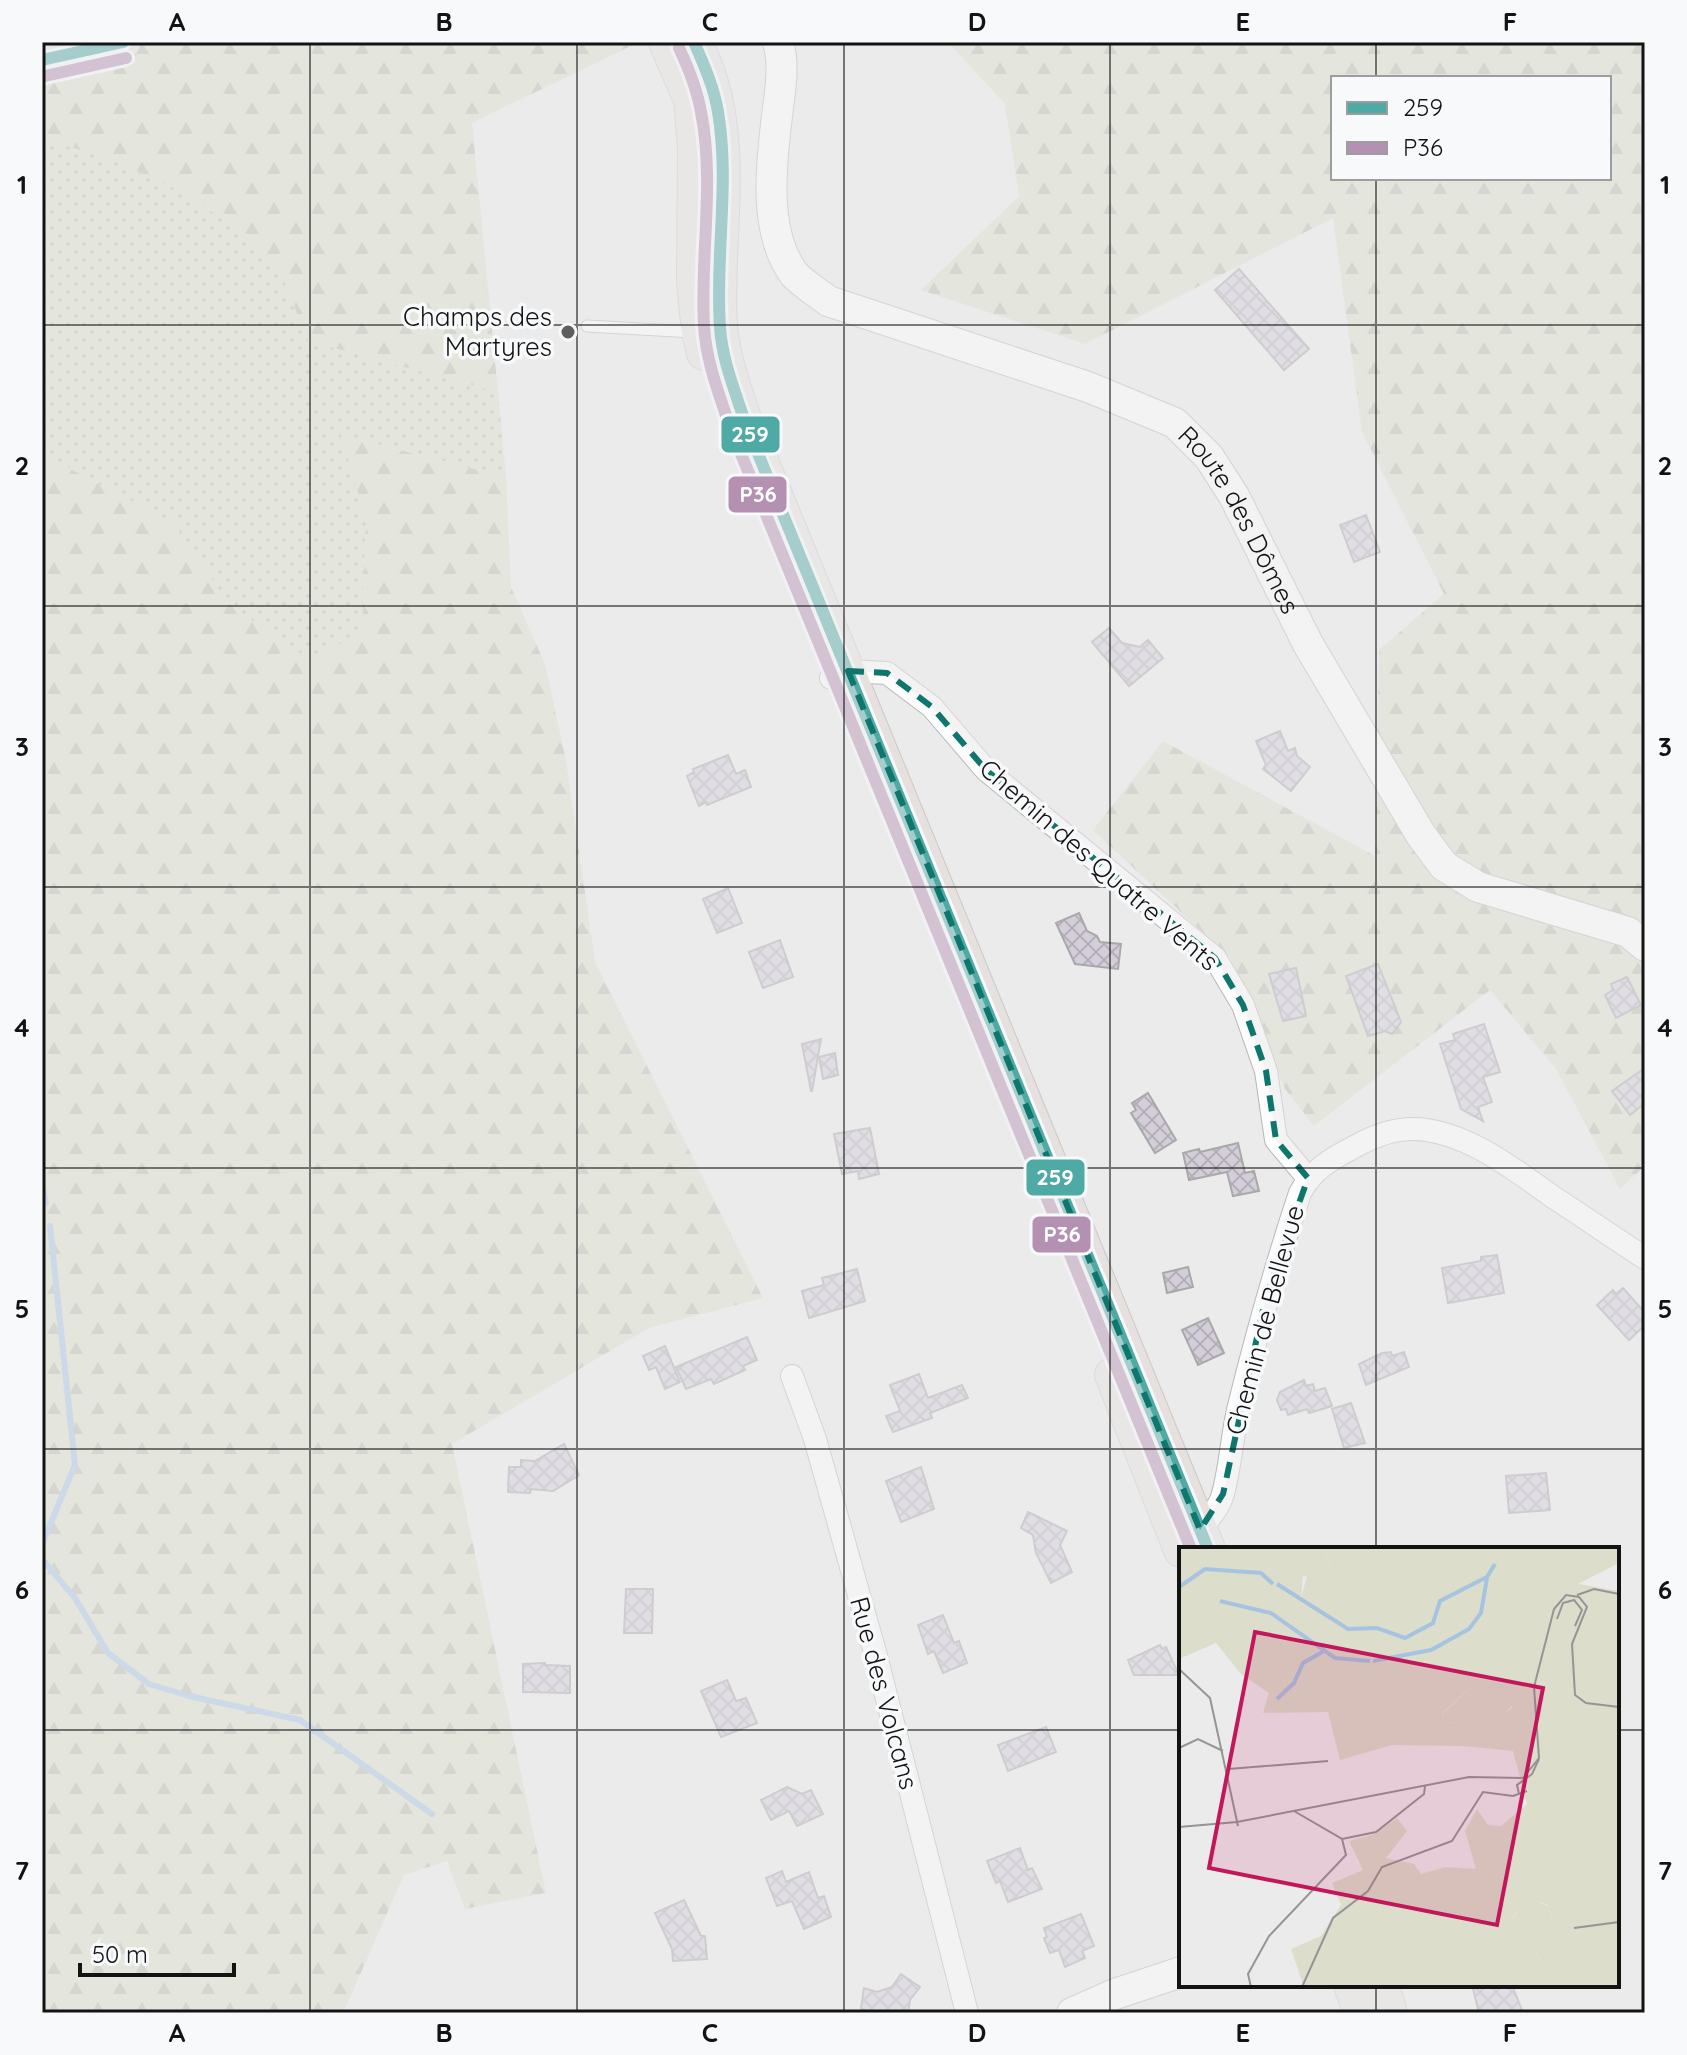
<svg xmlns="http://www.w3.org/2000/svg" width="1687" height="2055" font-family="Quicksand,sans-serif">
	<defs>
		<pattern id="grass-dots" width="8" height="8" patternUnits="userSpaceOnUse" patternTransform="scale(2)"><rect width="8" height="8" fill="#dcddca"/><path d="M2 2h.1M6 6h.1" fill="none" stroke="#bcbdad" stroke-width="1.8" stroke-linecap="round"/></pattern>
		<pattern id="forest-firs" width="22" height="20" patternUnits="userSpaceOnUse" patternTransform="scale(2)"><rect width="22" height="20" fill="#dcddca"/><path d="M5 1l3.5 6h-7zM16 11l3.5 6h-7z" fill="#bcbdad"/></pattern>
		<pattern id="building-cross-hatch" width="8" height="8" patternUnits="userSpaceOnUse" patternTransform="scale(2)"><rect width="8" height="8" fill="#d3ced9"/><path d="M0 0l8 8M0 8l8-8" fill="none" stroke="#b4b0b9"/></pattern>
	</defs>
	<rect width="100%" height="100%" fill="#ebebec"/>
	<polygon fill="url(#grass-dots)" points="42,139 109,158 195,198 277,263 308,341 498,392 506,477 342,435 366,521 362,628 313,663 229,604 173,523 42,454"/>
	<g fill="url(#forest-firs)" fill-rule="evenodd">
		<polygon points="42,42 639,42 472,123 498,392 308,341 277,263 195,198 109,158 42,139"/>
		<path d="M948,42H1645V1166L1620,1189L1556,1069L1490,990L1314,1126L1285,1089L1230,958L1093,830L1163,741L1375,856L1379,650L1444,594L1362,432L1333,218L1085,344L921,290L1019,196L1005,104ZM1333,78H1609V178H1333Z"/>
		<polygon points="341,435 506,477 511,587 545,664 566,761 595,962 763,1298 649,1328 452,1444 546,1893 465,1909 447,1861 404,1875 343,2013 42,2013 42,454 173,523 229,604 313,662 362,628 366,521"/>
	</g>
	<g fill="none" stroke-linecap="round" stroke-linejoin="round">
		<g stroke="#a6c4e2" stroke-width="6">
			<polyline points="42,1184 46,1203"/>
			<polyline points="42,1544 75,1465 50,1226"/>
			<polyline points="42,1559 75,1598 108,1653 149,1684 189,1696 300,1720 432,1814"/>
		</g>
	</g>
	<g fill="url(#building-cross-hatch)" stroke="#a9a9aa" stroke-width="2">
		<polygon points="1239,269 1309,349 1284,370 1215,290"/>
		<polygon points="1366,515 1380,552 1354,562 1340,525"/>
		<polygon points="1109,628 1122,643 1140,647 1148,640 1163,658 1129,686 1092,642"/>
		<polygon points="1280,731 1288,751 1295,748 1297,756 1310,767 1291,791 1263,769 1266,765 1256,741"/>
		<polygon points="728,755 736,774 745,770 751,787 707,805 706,802 699,806 687,776 694,772 693,769"/>
		<polygon points="728,888 742,923 717,933 703,899"/>
		<polygon points="1079,913 1087,931 1097,936 1100,942 1121,944 1118,969 1075,964 1056,923"/>
		<polygon points="780,940 793,977 763,988 749,952"/>
		<polygon points="1378,964 1401,1022 1392,1034 1385,1031 1368,1036 1346,976"/>
		<polygon points="1296,968 1306,1016 1283,1021 1269,974"/>
		<polygon points="1627,977 1641,1005 1616,1018 1605,995 1613,990 1611,984"/>
		<polygon points="1484,1024 1500,1072 1483,1077 1492,1102 1478,1107 1483,1121 1461,1109 1440,1044 1455,1040 1453,1034"/>
		<polygon points="821,1039 812,1091 811,1091 802,1044"/>
		<polygon points="835,1053 838,1075 823,1079 819,1057"/>
		<polygon points="1645,1068 1645,1103 1630,1115 1612,1091"/>
		<polygon points="1148,1093 1176,1140 1155,1153 1131,1113 1136,1110 1132,1103"/>
		<polygon points="870,1128 879,1174 859,1179 858,1171 842,1174 834,1134"/>
		<polygon points="1238,1143 1245,1173 1254,1171 1259,1191 1233,1196 1227,1172 1189,1180 1183,1153 1199,1149 1200,1152"/>
		<polygon points="1497,1255 1504,1293 1448,1303 1442,1268 1481,1261 1481,1257"/>
		<polygon points="1188,1267 1193,1287 1167,1293 1163,1273"/>
		<polygon points="857,1269 865,1301 809,1318 802,1291 824,1285 822,1278"/>
		<polygon points="1623,1288 1645,1313 1645,1325 1629,1340 1597,1305 1613,1290 1616,1294"/>
		<polygon points="1208,1318 1224,1353 1198,1365 1182,1330"/>
		<polygon points="747,1337 757,1360 743,1366 745,1370 714,1384 711,1379 686,1389 676,1367"/>
		<polygon points="665,1346 680,1382 665,1389 656,1367 649,1370 643,1356"/>
		<polygon points="1391,1352 1392,1356 1404,1352 1409,1367 1366,1385 1359,1364 1382,1353"/>
		<polygon points="919,1374 928,1398 962,1385 968,1398 930,1413 932,1418 893,1432 886,1416 900,1411 890,1385"/>
		<polygon points="1304,1380 1306,1386 1313,1384 1315,1391 1325,1388 1332,1406 1309,1413 1307,1409 1288,1415 1286,1409 1281,1410 1277,1400 1280,1392"/>
		<polygon points="1351,1403 1365,1443 1344,1448 1332,1409"/>
		<polygon points="564,1444 579,1475 553,1491 531,1489 530,1493 508,1492 509,1467 521,1467 521,1460 535,1461"/>
		<polygon points="921,1467 934,1509 901,1522 886,1481"/>
		<polygon points="1546,1473 1550,1510 1509,1513 1506,1476"/>
		<polygon points="1028,1512 1067,1531 1060,1545 1072,1572 1051,1583 1036,1553 1033,1535 1021,1528"/>
		<polygon points="626,1589 653,1589 652,1633 624,1633"/>
		<polygon points="943,1615 954,1643 959,1641 967,1663 943,1673 934,1651 928,1654 918,1625"/>
		<polygon points="1160,1645 1162,1649 1166,1647 1179,1675 1134,1675 1128,1660"/>
		<polygon points="545,1663 545,1665 570,1666 570,1693 523,1692 523,1664"/>
		<polygon points="727,1680 736,1701 746,1698 757,1723 721,1737 701,1691"/>
		<polygon points="1046,1727 1056,1752 1008,1771 998,1745"/>
		<polygon points="787,1787 802,1794 811,1790 823,1814 797,1826 789,1811 771,1820 761,1800"/>
		<polygon points="1020,1848 1028,1870 1032,1868 1042,1889 1008,1902 1000,1881 996,1883 987,1861"/>
		<polygon points="782,1871 786,1882 809,1872 818,1898 824,1896 831,1917 804,1929 792,1901 777,1906 766,1878"/>
		<polygon points="684,1900 701,1936 705,1936 707,1959 673,1961 672,1949 655,1913"/>
		<polygon points="1081,1914 1094,1946 1082,1951 1085,1958 1065,1967 1059,1950 1050,1953 1044,1938 1047,1937 1044,1928"/>
		<polygon points="901,1974 920,1987 910,2000 908,2013 879,2013 861,2009 864,1988 877,1992 892,1987"/>
		<polygon points="1485,1985 1512,1985 1523,2013 1479,2013 1473,1989"/>
	</g>
	<g fill="none" stroke-linecap="round" stroke-linejoin="round">
		<defs>
			<polyline id="lane" points="587,326 694,332"/>
			<g id="street">
				<polyline points="831,678 848,671 887,673 932,707 986,770 1215,958 1243,1005 1266,1071 1276,1140 1308,1178"/>
				<polyline points="792,1376 815,1439 875,1652 967,2013"/>
				<path d="M1192,1535C1204,1526 1217,1511 1222,1497C1230,1472 1232,1434 1239,1406C1257,1333 1276,1265 1300,1193C1312,1170 1331,1159 1354,1147C1372,1137 1391,1129 1412,1129C1463,1129 1514,1169 1553,1197C1584,1217 1614,1238 1645,1258"/>
			</g>
			<g id="secondary">
				<path id="s1" d="M778,42C785,67 780,90 777,116C771,165 763,232 794,274C803,284 818,293 828,301L1088,387L1175,423L1209,457L1234,496L1308,644L1421,835L1444,866L1478,887L1628,932L1645,946"/>
				<polyline points="1072,2013 1115,1994 1181,1972"/>
			</g>
			<g id="primary">
				<polyline points="666,42 691,100 695,148 694,282 699,332 704,353"/>
				<path d="M694,42C742,129 714,233 720,327C723,359 735,391 745,422L1208,1549"/>
				<polyline points="42,60 123,42"/>
				<polyline points="1112,1375 1181,1550"/>
				<polyline points="1351,1985 1361,2013"/>
				<polyline points="1382,1985 1390,2013"/>
			</g>
		</defs>
		<use href="#lane" stroke="#b8b8b9" stroke-width="13"/>
		<use href="#street" stroke="#b8b8b9" stroke-width="24"/>
		<use href="#secondary" stroke="#b8b8b9" stroke-width="32"/>
		<use href="#primary" stroke="#c9c9c9" stroke-width="36"/>
		<use href="#lane" stroke="#fcfcfc" stroke-width="11"/>
		<use href="#street" stroke="#fcfcfc" stroke-width="22"/>
		<use href="#secondary" stroke="#fcfcfc" stroke-width="30"/>
		<use href="#primary" stroke="#e6e1de" stroke-width="34"/>
		<defs>
			<g id="bus-1">
				<path d="M694,42C704,65 714,87 718,112C730,183 715,255 720,327C722,360 735,391 745,422L1208,1549"/>
				<polyline points="42,60 123,42"/>
			</g>
			<g id="bus-2">
				<path d="M679,48C689,69 697,89 701,112C715,182 700,255 704,326C706,361 719,394 730,427L1191,1549"/>
				<polyline points="45,76 126,58"/>
			</g>
		</defs>
		<use href="#bus-1" stroke="#f7f9fa" stroke-width="18"/>
		<use href="#bus-2" stroke="#f7f9fa" stroke-width="18"/>
		<use href="#bus-1" stroke="#4fa9a4" stroke-width="12"/>
		<use href="#bus-2" stroke="#b491b2" stroke-width="12"/>
	</g>
	<path d="M0 0H1687V2055H0ZM848,671L887,673L932,707L986,770L1215,958L1243,1005L1266,1071L1276,1140L1308,1178L1266,1296L1223,1494L1200,1530Z" fill="#ebebec" fill-opacity=".55" fill-rule="evenodd"/>
	<path fill="none" stroke="#0f766e" stroke-width="6" stroke-dasharray="16 10" stroke-linejoin="round" d="M848,671L887,673L932,707L986,770L1215,958L1243,1005L1266,1071L1276,1140L1308,1178L1266,1296L1223,1494L1200,1530Z"/>
	<path fill="none" stroke="#131314" stroke-width="2" stroke-opacity="0.55" d="M310,42V2013M577,42V2013M844,42V2013M1110,42V2013M1376,42V78M1376,178V1549M42,325H1645M42,606H1645M42,887H1645M42,1168H1645M42,1449H1645M42,1730H1181M1617,1730H1645M1376,1985V2013"/>
	<circle fill="#5f5f60" stroke="#f7f9fa" stroke-width="3" cx="568" cy="332" r="8"/>
	<g text-anchor="middle" stroke-width="7" stroke-linejoin="round" paint-order="stroke">
		<g font-size="26" fill="#131314" stroke="#f7f9fa" text-anchor="end">
			<text x="552" y="326">Champs des<tspan x="552" dy="30">Martyres</tspan></text>
		</g>
		<g font-size="26" fill="#131314" stroke="#f7f9fa">
			<text dy="9" stroke="none"><textPath href="#s1" startOffset="766">Route des Dômes</textPath></text>
			<text transform="translate(1099 865) rotate(41)" y="9">Chemin des Quatre Vents</text>
			<text transform="translate(1265 1320) rotate(-75)" y="9">Chemin de Bellevue</text>
			<text transform="translate(884 1693) rotate(75)" y="9">Rue des Volcans</text>
		</g>
	</g>
	<g transform="translate(1179 1547)">
		<rect width="440" height="440" fill="#ebebec"/>
		<path d="M99,0H145L153,26L146,33L124,29L122,52L87,31ZM12,76L31,84L26,91L37,96L0,112L2,77ZM334,103L341,104L352,127L339,152L320,173L308,175L295,200L283,199L293,177L266,175L263,167ZM348,350L369,359L374,376L363,415L334,371Z" fill="#dcddca"/>
		<path d="M0,0H99L87,31L122,51L131,18L146,32L153,26L145,0H440V16L399,37L440,44V440H125L112,402L142,389L162,358L153,336L184,323L170,294L196,287L218,271L228,284L207,311L235,317L242,327L266,320L297,322L286,284L298,262L309,278L322,279L348,257L334,204L295,200L308,175L331,163L352,127L341,104H334L263,166L266,175L294,177L283,199L213,198L161,213L149,165L84,166L90,146L62,127L37,96L25,92L31,84L3,77L0,91ZM348,351L369,358L374,376L362,414L334,370Z" fill="#dcddca" fill-rule="evenodd"/>
		<path d="M440,362V415L414,434L363,415L374,377L393,382L424,375Z" fill="#dcddca"/>
		<path fill="none" stroke="#a6c4e2" stroke-width="4" d="M98,37L169,82L198,81L226,91L254,76L261,54L308,30L316,17M0,40L26,22L82,26L94,37M41,54L92,66L156,111L191,114M194,114L252,103L290,82L302,66L308,31M98,152L115,136L124,116L145,104"/>
		<path fill="none" stroke="#959596" stroke-width="2" d="M398,48L415,42L440,47M378,72L384,56L395,53L403,63L396,79M0,122L31,151L59,279M0,201L19,192L44,204M49,222L149,214M340,247L338,238L353,227L360,212M0,280L58,275L290,230L344,231L360,211L355,140L375,62L387,48L400,50L408,60L393,97L396,148L407,156L440,160M163,292L197,285L245,247L246,239M395,381L440,375M72,440L69,427L90,389L167,308L163,292L115,264M123,440L154,371L189,344L203,320L273,294L304,245L334,249L348,244"/>
		<path fill="#c2185b" fill-opacity="0.15" stroke="#c2185b" stroke-width="4" d="M76,85L364,141L318,378L30,321Z"/>
		<rect width="440" height="440" fill="none" stroke="#131314" stroke-width="4"/>
	</g>
	<g stroke="#f7f9fa" stroke-width="3">
		<rect x="720" y="415" width="61" height="39" rx="8" fill="#4fa9a4"/>
		<rect x="727" y="475" width="61" height="39" rx="8" fill="#b491b2"/>
		<rect x="1025" y="1158" width="61" height="39" rx="8" fill="#4fa9a4"/>
		<rect x="1031" y="1215" width="61" height="39" rx="8" fill="#b491b2"/>
	</g>
	<g font-size="22" text-anchor="middle" font-weight="bold" fill="#fff">
		<text x="750" y="442">259</text>
		<text x="758" y="502">P36</text>
		<text x="1055" y="1185">259</text>
		<text x="1062" y="1242">P36</text>
	</g>
	<rect width="1687" height="2055" fill="none" stroke="#f7f9fa" stroke-width="88"/>
	<rect x="1331" y="76" width="280" height="104" fill="#f7f9fa" stroke="#9c9d9e" stroke-width="2"/>
	<rect x="1347" y="102" width="40" height="12" fill="#4fa9a4" stroke="#9c9d9e" stroke-width="2"/>
	<text x="1403" y="116" font-size="24" fill="#131314">259</text>
	<rect x="1347" y="142" width="40" height="12" fill="#b491b2" stroke="#9c9d9e" stroke-width="2"/>
	<text x="1403" y="156" font-size="24" fill="#131314">P36</text>
	<path d="M80 1963v12h154v-12" fill="none" stroke="#131314" stroke-width="4"/>
	<text x="92" y="1963" font-size="24" fill="#131314" stroke="#f7f9fa" stroke-width="6" paint-order="stroke">50 m</text>
	<rect x="44" y="44" width="1599" height="1967" fill="none" stroke="#131314" stroke-width="3"/>
	<g font-size="26" text-anchor="middle" font-weight="bold" fill="#131314">
		<text x="177" y="31">A</text>
		<text x="444" y="31">B</text>
		<text x="710" y="31">C</text>
		<text x="977" y="31">D</text>
		<text x="1243" y="31">E</text>
		<text x="1510" y="31">F</text>
		<text x="22" y="194">1</text>
		<text x="1665" y="194">1</text>
		<text x="22" y="475">2</text>
		<text x="1665" y="475">2</text>
		<text x="22" y="756">3</text>
		<text x="1665" y="756">3</text>
		<text x="22" y="1037">4</text>
		<text x="1665" y="1037">4</text>
		<text x="22" y="1318">5</text>
		<text x="1665" y="1318">5</text>
		<text x="22" y="1599">6</text>
		<text x="1665" y="1599">6</text>
		<text x="22" y="1880">7</text>
		<text x="1665" y="1880">7</text>
		<text x="177" y="2042">A</text>
		<text x="444" y="2042">B</text>
		<text x="710" y="2042">C</text>
		<text x="977" y="2042">D</text>
		<text x="1243" y="2042">E</text>
		<text x="1510" y="2042">F</text>
	</g>
</svg>
